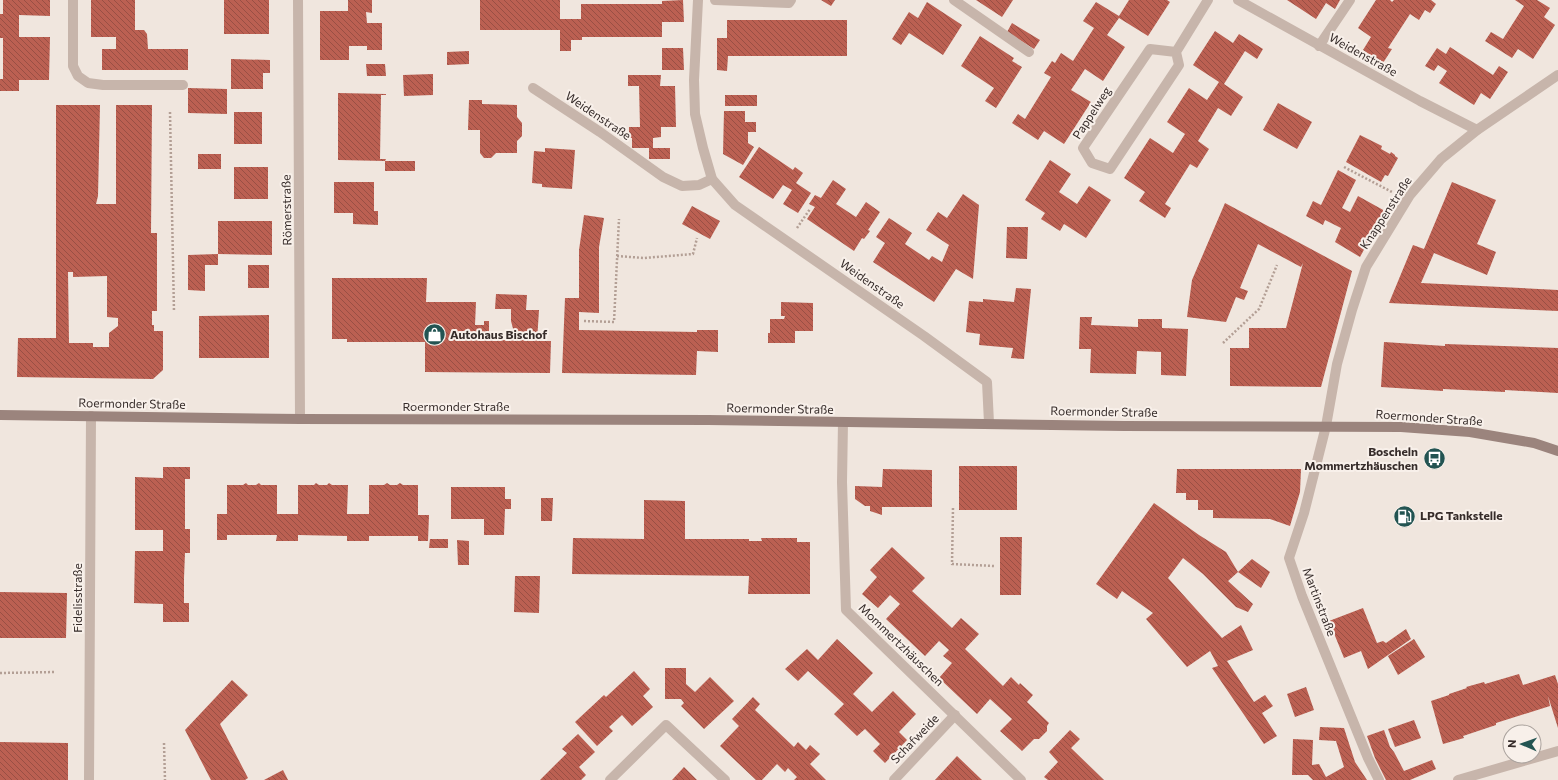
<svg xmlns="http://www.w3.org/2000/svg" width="1558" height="780" font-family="Commissioner,sans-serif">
	<defs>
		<pattern id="building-back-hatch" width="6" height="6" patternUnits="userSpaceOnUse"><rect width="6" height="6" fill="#bb6052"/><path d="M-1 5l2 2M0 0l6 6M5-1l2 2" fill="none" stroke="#994f44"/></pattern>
	</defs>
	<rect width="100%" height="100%" fill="#f0e6de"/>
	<g fill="url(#building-back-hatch)" fill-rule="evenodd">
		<polygon points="3,0 50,0 50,16 19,15 19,37 50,37 49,80 19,80 19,91 0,91 0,79 3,79 3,38 0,38 0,14 3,14"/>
		<polygon points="91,0 135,0 135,30 144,30 147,34 148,49 188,49 188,70 102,70 102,49 116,49 116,37 91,37"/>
		<rect x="224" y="0" width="45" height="34"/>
		<polygon points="348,0 372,0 372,13 366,12 367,23 382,23 382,50 367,50 367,46 349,46 349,60 320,60 320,11 348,11"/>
		<polygon points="480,0 560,0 560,19 581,19 581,4 662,4 662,1 683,0 684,22 662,22 662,37 582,37 582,40 571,40 571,51 560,51 560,30 480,30"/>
		<polygon points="821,0 835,0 831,6"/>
		<polygon points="976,0 1013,0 1002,17"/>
		<polygon points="1129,0 1167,0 1170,2 1148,36 1119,18 1107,35 1125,47 1103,81 1085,69 1071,90 1091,102 1064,144 1044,131 1038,140 1012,123 1018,114 1025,119 1051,77 1044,73 1052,61 1055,63 1061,53 1073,61 1094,28 1083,21 1096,2 1119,16"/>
		<polygon points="1287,0 1340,0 1335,9 1326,3 1316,19"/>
		<polygon points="1376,0 1390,0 1392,2 1394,0 1431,0 1436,4 1430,13 1425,10 1419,20 1410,14 1388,48 1392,49 1383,63 1363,50 1371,37 1358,28"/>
		<polygon points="1515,0 1537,0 1550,8 1544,17 1555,25 1533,59 1518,49 1512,58 1485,41 1491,32 1503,39 1524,6"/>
		<polygon points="927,2 962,25 943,55 909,33 901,45 892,39 909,12 918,18"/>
		<polygon points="727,20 847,20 847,56 728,56 727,71 717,70 717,38 727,38"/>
		<polygon points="1012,23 1040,40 1034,49 1007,32"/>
		<polygon points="1215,31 1233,43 1239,34 1263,49 1257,59 1245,51 1224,84 1243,97 1231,116 1218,108 1198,141 1209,149 1197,168 1190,164 1165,204 1171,208 1165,218 1139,201 1145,192 1124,178 1150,138 1173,153 1185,134 1167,122 1189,88 1207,100 1219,82 1193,65"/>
		<polygon points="980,36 1014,58 1012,61 1022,67 996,108 985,101 994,88 961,66"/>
		<polygon points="1450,47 1493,75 1499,66 1508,72 1490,99 1481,93 1474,105 1439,83 1447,71 1438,65 1434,71 1425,66 1437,48 1446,54"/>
		<polygon points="662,48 683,48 684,70 662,70"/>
		<polygon points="469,51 469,64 447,65 447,52"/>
		<polygon points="231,59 270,60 270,73 263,73 263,89 231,89"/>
		<polygon points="366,64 385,64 386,76 367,76"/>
		<polygon points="433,74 433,95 404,96 403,75"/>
		<polygon points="628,75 661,75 660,86 675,86 676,127 661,127 661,137 653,138 653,148 670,148 670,159 649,159 649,148 632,148 632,138 629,138 629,127 640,127 639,86 628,86"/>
		<polygon points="188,88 227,89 227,114 188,113"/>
		<polygon points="338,93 386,94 386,95 381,95 380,159 386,159 385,161 338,160"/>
		<rect x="725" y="95" width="32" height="11"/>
		<polygon points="469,100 482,100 482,104 517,105 517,117 522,123 522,136 517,141 517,153 496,153 491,158 484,158 480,153 480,130 468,130"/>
		<polygon points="1278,103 1312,122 1297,149 1263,130"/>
		<path d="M56,105H100L98,196L96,204H116V105H152L151,233H157V311H152V325H154V331H163V370L153,379L17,377L18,338H56ZM68,272H73V277L107,276V317L118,318V326L109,333V347H93V343H69Z"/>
		<polygon points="724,111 745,111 745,122 756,122 756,132 748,132 748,143 754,147 743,165 723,154"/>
		<rect x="234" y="112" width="28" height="32"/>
		<polygon points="1360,135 1382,146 1381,149 1390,154 1391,152 1395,155 1395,156 1398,158 1388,176 1385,175 1381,182 1346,162"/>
		<polygon points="759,147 793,170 795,167 803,173 796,183 811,193 798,213 783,204 792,190 783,185 773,199 739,177"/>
		<polygon points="545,148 575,150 572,189 542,187 542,184 532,183 534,151 545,152"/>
		<rect x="198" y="154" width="23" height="15"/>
		<polygon points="1050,160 1071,174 1059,192 1077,204 1089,186 1111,200 1086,238 1064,224 1060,231 1041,219 1045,213 1025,200"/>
		<rect x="385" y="161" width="30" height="10"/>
		<rect x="234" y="167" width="34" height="32"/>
		<polygon points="1338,170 1356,180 1342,208 1350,212 1358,196 1385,211 1360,257 1335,242 1341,228 1325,220 1323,225 1306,216 1313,201 1321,205"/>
		<polygon points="833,180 846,189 836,204 856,217 866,202 880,212 868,230 870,231 864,239 862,238 854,251 807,219 815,207 809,204 815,195 821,198"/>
		<polygon points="334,182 374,182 374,211 378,211 378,225 353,224 353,213 334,213"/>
		<polygon points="1452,182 1496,200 1477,244 1496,252 1487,275 1434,253 1421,283 1558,290 1558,311 1389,303 1413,245 1424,249"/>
		<polygon points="963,194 979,205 973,279 956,269 934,302 873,262 885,243 876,237 889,218 912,233 905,244 929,260 932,256 942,262 949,245 926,230 938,212 947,218"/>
		<polygon points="1225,203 1352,271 1321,387 1230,386 1230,348 1249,348 1249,328 1286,328 1303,263 1301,267 1258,244 1240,288 1248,291 1244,300 1236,297 1226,322 1187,317 1192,280"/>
		<polygon points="692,206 720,221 710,239 682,224"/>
		<polygon points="584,215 604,218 599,247 599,313 579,312 579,330 697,332 697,330 718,330 718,352 697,351 696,375 562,373 565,298 579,298 579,250"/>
		<polygon points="218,221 272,221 272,255 218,254 218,265 205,265 205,291 188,290 188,255 218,254"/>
		<polygon points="1007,227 1028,227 1027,259 1006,258"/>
		<rect x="248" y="265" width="21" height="23"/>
		<polygon points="332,278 427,278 426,302 476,302 475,325 484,325 484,321 489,321 489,340 516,340 511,321 511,309 495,309 496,294 527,295 526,310 539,310 537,341 551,341 550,373 425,372 425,342 347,342 347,339 332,339"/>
		<polygon points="1016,288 1031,289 1024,359 1011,358 1013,348 979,345 980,334 966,332 969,301 983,302 983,299 1014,302"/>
		<polygon points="781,302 813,303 813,331 795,331 795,343 768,343 768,333 770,333 770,319 784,319 785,316 781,316"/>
		<polygon points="269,315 269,358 199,358 199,316"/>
		<polygon points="1080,317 1092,317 1091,325 1138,327 1138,319 1162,319 1162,328 1188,329 1186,376 1161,375 1161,352 1137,351 1136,374 1090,373 1091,349 1079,349"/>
		<polygon points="1384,342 1445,346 1445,344 1558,348 1558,393 1505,390 1505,392 1443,389 1443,391 1381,387"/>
		<rect x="959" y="466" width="58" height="44"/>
		<polygon points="163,467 190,467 190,479 185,479 185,529 190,529 190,553 185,553 184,578 184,603 189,603 189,622 163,622 163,604 134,603 135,551 163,551 163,530 135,530 135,477 163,478"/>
		<polygon points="883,469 932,470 932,507 882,507 882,515 870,511 870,506 865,506 855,499 855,486 882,487"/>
		<polygon points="1177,469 1301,469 1300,492 1290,526 1270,519 1213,518 1213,510 1198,510 1198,500 1186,500 1186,493 1176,493"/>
		<polygon points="246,483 248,485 256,485 259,483 261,485 277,485 277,514 298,514 298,485 314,485 316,483 319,485 327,485 329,483 332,485 348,485 347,514 369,514 369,485 384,485 387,483 390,485 397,485 400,483 403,485 418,485 418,515 429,515 428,541 418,541 418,536 369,536 369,541 347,541 347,536 298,535 298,541 276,541 277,535 227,535 227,540 217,540 217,514 227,514 227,485 243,485"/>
		<polygon points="451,487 505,487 505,499 511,499 511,509 505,509 504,535 484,535 484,519 451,519"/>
		<polygon points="541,498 553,498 552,521 541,521"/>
		<polygon points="644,500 685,501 685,539 749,539 749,541 762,541 761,538 797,538 797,542 810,542 810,594 748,594 749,576 572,574 573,538 644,539"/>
		<polygon points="1154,503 1199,535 1226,552 1238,572 1228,581 1253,604 1248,612 1236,607 1203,574 1183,558 1168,578 1222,638 1241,625 1253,650 1227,661 1254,702 1265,695 1273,706 1262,713 1277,736 1264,744 1212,668 1218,666 1210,651 1187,667 1146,619 1153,613 1122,591 1117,599 1096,584"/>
		<polygon points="1000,537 1022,537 1021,595 1000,595"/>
		<polygon points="430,539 448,539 448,548 429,548"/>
		<polygon points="457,540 469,541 469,565 458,565"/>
		<polygon points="892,547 925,578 912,591 952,628 961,618 979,634 965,649 1003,686 1011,677 1019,685 1020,683 1033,695 1027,702 1049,723 1047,726 1047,731 1039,739 1034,739 1022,751 1000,731 1012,719 990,699 977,714 939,678 952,663 943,656 949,650 939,641 925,656 886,619 900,604 890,595 878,608 862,594 877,577 870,570"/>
		<polygon points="1252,559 1270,572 1261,588 1238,572"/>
		<polygon points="515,576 540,576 539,613 514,612"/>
		<polygon points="0,592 67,593 66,638 0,638"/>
		<polygon points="1363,608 1377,643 1383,641 1386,643 1406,629 1411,639 1368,669 1361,651 1344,658 1329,621"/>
		<polygon points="837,639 873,673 853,694 872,712 893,691 916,714 899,732 907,740 885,763 873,751 880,744 865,729 857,736 834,714 844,704 808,671 798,681 785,669 807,649 818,660"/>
		<polygon points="1414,639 1425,657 1398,675 1388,656"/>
		<polygon points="665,668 686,668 686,684 695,692 710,677 734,701 704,729 681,706 684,703 681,699 665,699"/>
		<polygon points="634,671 650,689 643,696 653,707 632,726 622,715 609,727 613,731 597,746 575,722 604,695 606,697"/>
		<polygon points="1519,674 1523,685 1555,675 1558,684 1558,728 1548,696 1550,706 1496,723 1496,725 1463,736 1464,738 1443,744 1431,701 1449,695 1449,694 1467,688 1466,687 1484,682 1485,684"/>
		<polygon points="232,680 248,695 220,724 248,778 245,780 211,780 185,730"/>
		<polygon points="1306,687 1314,710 1295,717 1287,694"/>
		<polygon points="753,697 760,704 755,710 794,747 798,742 806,750 810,745 820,754 810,764 826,780 794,780 797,777 788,768 785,772 777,764 762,780 756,780 720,746 739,726 732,719"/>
		<polygon points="1414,720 1421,738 1395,747 1388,729"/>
		<polygon points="1320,727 1344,728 1355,762 1367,780 1313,780 1308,775 1292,775 1293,739 1313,740 1312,765 1319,764 1326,777 1344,767 1336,741 1319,740"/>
		<polygon points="1070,730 1080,739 1071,748 1104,780 1048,780 1044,777 1058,762 1049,752"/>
		<polygon points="1384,730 1390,747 1394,752 1404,771 1432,760 1436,769 1410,780 1386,780 1375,758 1367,736"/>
		<polygon points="578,734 595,752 579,767 586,775 581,780 540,780 567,753 562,749"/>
		<polygon points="0,742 68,743 68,780 0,780"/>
		<polygon points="957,756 982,780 935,780"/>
		<polygon points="684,767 697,780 672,780"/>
		<polygon points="283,770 288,780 264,780"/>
	</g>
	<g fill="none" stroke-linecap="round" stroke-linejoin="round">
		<g stroke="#b39f95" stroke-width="2.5" stroke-dasharray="2 2" stroke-linecap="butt">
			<polyline points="170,112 174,312"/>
			<polyline points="1344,167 1392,192"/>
			<polyline points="797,228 810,209"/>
			<polyline points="617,256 644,258 693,254 697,238"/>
			<polyline points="584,321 614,322 619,219"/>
			<polyline points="1223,343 1259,309 1277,265"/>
			<polyline points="953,508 952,564 994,566"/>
			<polyline points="0,673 56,672"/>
			<polyline points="164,743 165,780"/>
		</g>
		<polyline stroke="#c7b5ab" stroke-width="10" points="1326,426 1304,513 1289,558 1302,596 1339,687 1368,758 1379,780"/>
		<g stroke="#c7b5ab" stroke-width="10">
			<polyline points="73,0 73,66 78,76 88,83 103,85 183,85"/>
			<polyline points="298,0 300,419"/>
			<polyline points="698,0 694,80 695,114 703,148 712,179 735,205 924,336 987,382 989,423"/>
			<polyline points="715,0 789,3 791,0"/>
			<polyline points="954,0 1029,52"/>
			<polyline points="1238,0 1420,101 1477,130"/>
			<polyline points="1319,46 1350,0"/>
			<polyline points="1176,52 1150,49 1083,148 1092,163 1110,169 1179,65 1176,52 1208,0"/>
			<polyline points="533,88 600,132 663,177 682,186 699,185 712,179"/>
			<polyline points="843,422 842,482 846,610 1021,780"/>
			<polyline points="1326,426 1337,364 1352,310 1366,267 1410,195 1441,159 1477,130 1558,75"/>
			<polyline points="89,780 91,416"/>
			<polyline points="610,780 666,725 725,780"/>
			<polyline points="894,780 955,715"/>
			<polyline points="1458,780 1558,751"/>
		</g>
		<polyline stroke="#9b847d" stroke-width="10" points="0,415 300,419 708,420 1124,426 1401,427 1470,432 1534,443 1558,451"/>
	</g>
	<defs>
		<symbol id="shop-disc" viewBox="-11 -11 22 22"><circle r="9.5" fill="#235452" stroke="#f8f0ea"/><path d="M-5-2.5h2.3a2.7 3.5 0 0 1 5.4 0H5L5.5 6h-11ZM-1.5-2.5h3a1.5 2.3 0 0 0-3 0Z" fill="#fff"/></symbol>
		<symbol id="bus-disc" viewBox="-11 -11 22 22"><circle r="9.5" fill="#235452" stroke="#f8f0ea"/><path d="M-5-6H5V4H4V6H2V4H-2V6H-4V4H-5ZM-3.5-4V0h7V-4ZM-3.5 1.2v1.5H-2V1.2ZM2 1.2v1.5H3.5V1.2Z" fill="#fff"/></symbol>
		<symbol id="fuel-disc" viewBox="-11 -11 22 22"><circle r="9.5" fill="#235452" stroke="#f8f0ea"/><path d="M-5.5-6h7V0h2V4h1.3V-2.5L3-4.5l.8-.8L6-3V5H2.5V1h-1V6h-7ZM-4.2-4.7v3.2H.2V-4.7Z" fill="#fff"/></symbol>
	</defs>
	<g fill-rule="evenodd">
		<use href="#shop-disc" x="422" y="322" width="25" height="25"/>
		<use href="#bus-disc" x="1422" y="446" width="25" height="25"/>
		<use href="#fuel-disc" x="1392" y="504" width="25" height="25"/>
	</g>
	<g text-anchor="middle" stroke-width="4" stroke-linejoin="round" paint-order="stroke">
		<g font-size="12" fill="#362c2a" stroke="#f8f0ea">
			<text transform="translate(1363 55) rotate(29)" y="4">Weidenstraße</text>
			<text transform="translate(1092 113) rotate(-57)" y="4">Pappelweg</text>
			<text transform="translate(598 116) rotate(34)" y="4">Weidenstraße</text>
			<text transform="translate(287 210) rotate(-91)" y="4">Römerstraße</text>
			<text transform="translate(1386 213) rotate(-57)" y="4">Knappenstraße</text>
			<text transform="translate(872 284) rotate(35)" y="4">Weidenstraße</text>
			<text transform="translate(132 404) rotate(1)" y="4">Roermonder Straße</text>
			<text x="456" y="411">Roermonder Straße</text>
			<text transform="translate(780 409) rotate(1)" y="4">Roermonder Straße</text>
			<text transform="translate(1104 412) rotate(1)" y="4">Roermonder Straße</text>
			<text transform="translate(1429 418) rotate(4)" y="4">Roermonder Straße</text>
			<text transform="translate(78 598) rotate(-90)" y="4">Fidelisstraße</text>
			<text transform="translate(1319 602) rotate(69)" y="4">Martinstraße</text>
			<text transform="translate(901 645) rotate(44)" y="4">Mommertzhäuschen</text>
			<text transform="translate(915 739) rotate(-46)" y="4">Schafweide</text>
		</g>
		<g font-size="12" font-weight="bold" fill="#362c2a" stroke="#f8f0ea" text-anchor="start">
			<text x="450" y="339">Autohaus Bischof</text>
			<text x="1418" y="456" text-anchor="end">Boscheln<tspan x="1418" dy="14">Mommertzhäuschen</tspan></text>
			<text x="1420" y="520">LPG Tankstelle</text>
		</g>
	</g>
	<g transform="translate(1522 744) rotate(272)"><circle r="19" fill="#f8f0ea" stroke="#aaa29d"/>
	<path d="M0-3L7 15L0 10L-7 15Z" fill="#235452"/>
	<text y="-6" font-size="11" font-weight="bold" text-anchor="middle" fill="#362c2a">N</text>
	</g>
</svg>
